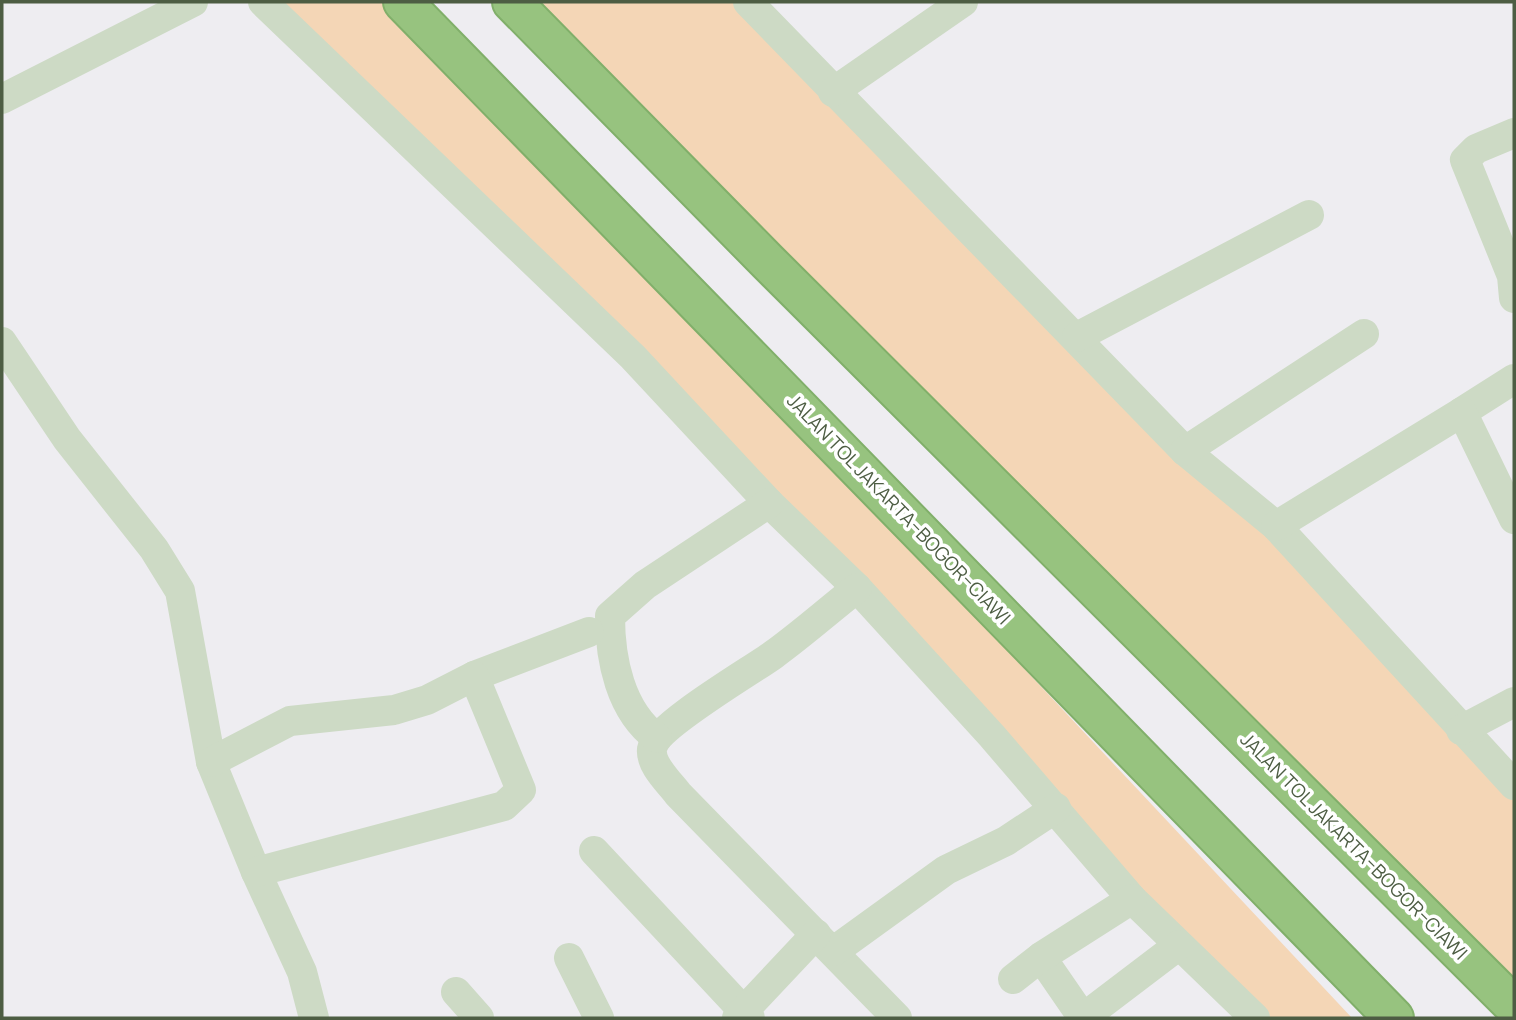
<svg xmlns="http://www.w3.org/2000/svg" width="1516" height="1020" font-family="Manrope,sans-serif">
	<rect width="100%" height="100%" fill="#eeedf1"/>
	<g fill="#f4d6b6">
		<polygon points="263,2 399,2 1352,1018 1255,1018 857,588"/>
		<polygon points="512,2 755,2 1514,787 1514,1006"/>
	</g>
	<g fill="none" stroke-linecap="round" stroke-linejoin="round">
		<defs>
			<g id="highway">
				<polyline points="403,2 1394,1018"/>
				<polyline points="512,2 766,260 1514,1006"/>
			</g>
		</defs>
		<use href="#highway" stroke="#81af6a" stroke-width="42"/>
		<g stroke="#cddac5" stroke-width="30">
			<polyline points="263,2 633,357 769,503 857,588 992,736 1132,899 1255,1018"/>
			<polyline points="748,2 1185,451 1276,526 1514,785"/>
			<polyline points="833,92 963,2"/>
			<polyline points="2,99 193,2"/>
			<polyline points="1514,133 1476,149 1465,160 1512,276 1514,298"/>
			<polyline points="1077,337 1309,215"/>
			<polyline points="2,342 67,439 154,549 180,591 211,762 256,872 302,972 314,1018"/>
			<polyline points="1462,412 1514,379"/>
			<polyline points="1185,451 1364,334"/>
			<polyline points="1276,526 1462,412 1514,519"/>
			<path d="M857,588C829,610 802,634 773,655C751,671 656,726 652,749C650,765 669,782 678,794L897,1018"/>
			<polyline points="1461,730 1514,702"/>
			<path d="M657,738C620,711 610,659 610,616L645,585L769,503"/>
			<polyline points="211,762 290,721 394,710 427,700 474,676 589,632"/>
			<polyline points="594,851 750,1018"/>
			<polyline points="256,872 504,806 521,790 474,676"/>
			<polyline points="834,951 946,870 1006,841 1056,808"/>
			<polyline points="1041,957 1083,1018"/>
			<polyline points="569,958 599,1018"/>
			<polyline points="1013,979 1041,957 1132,899"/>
			<polyline points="456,992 479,1018"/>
			<polyline points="737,1018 816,934"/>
			<polyline points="1083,1018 1179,945"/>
		</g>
		<use href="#highway" stroke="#97c37f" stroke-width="38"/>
	</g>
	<g text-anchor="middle" stroke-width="7" stroke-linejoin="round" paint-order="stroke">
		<g font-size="19" fill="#4d5d43" stroke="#fff">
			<text transform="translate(899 509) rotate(46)" y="7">JALAN TOL JAKARTA–BOGOR–CIAWI</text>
			<text transform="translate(1354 846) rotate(45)" y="7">JALAN TOL JAKARTA–BOGOR–CIAWI</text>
		</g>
	</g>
	<rect width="1516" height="1020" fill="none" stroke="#4d5d43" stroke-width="7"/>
</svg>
